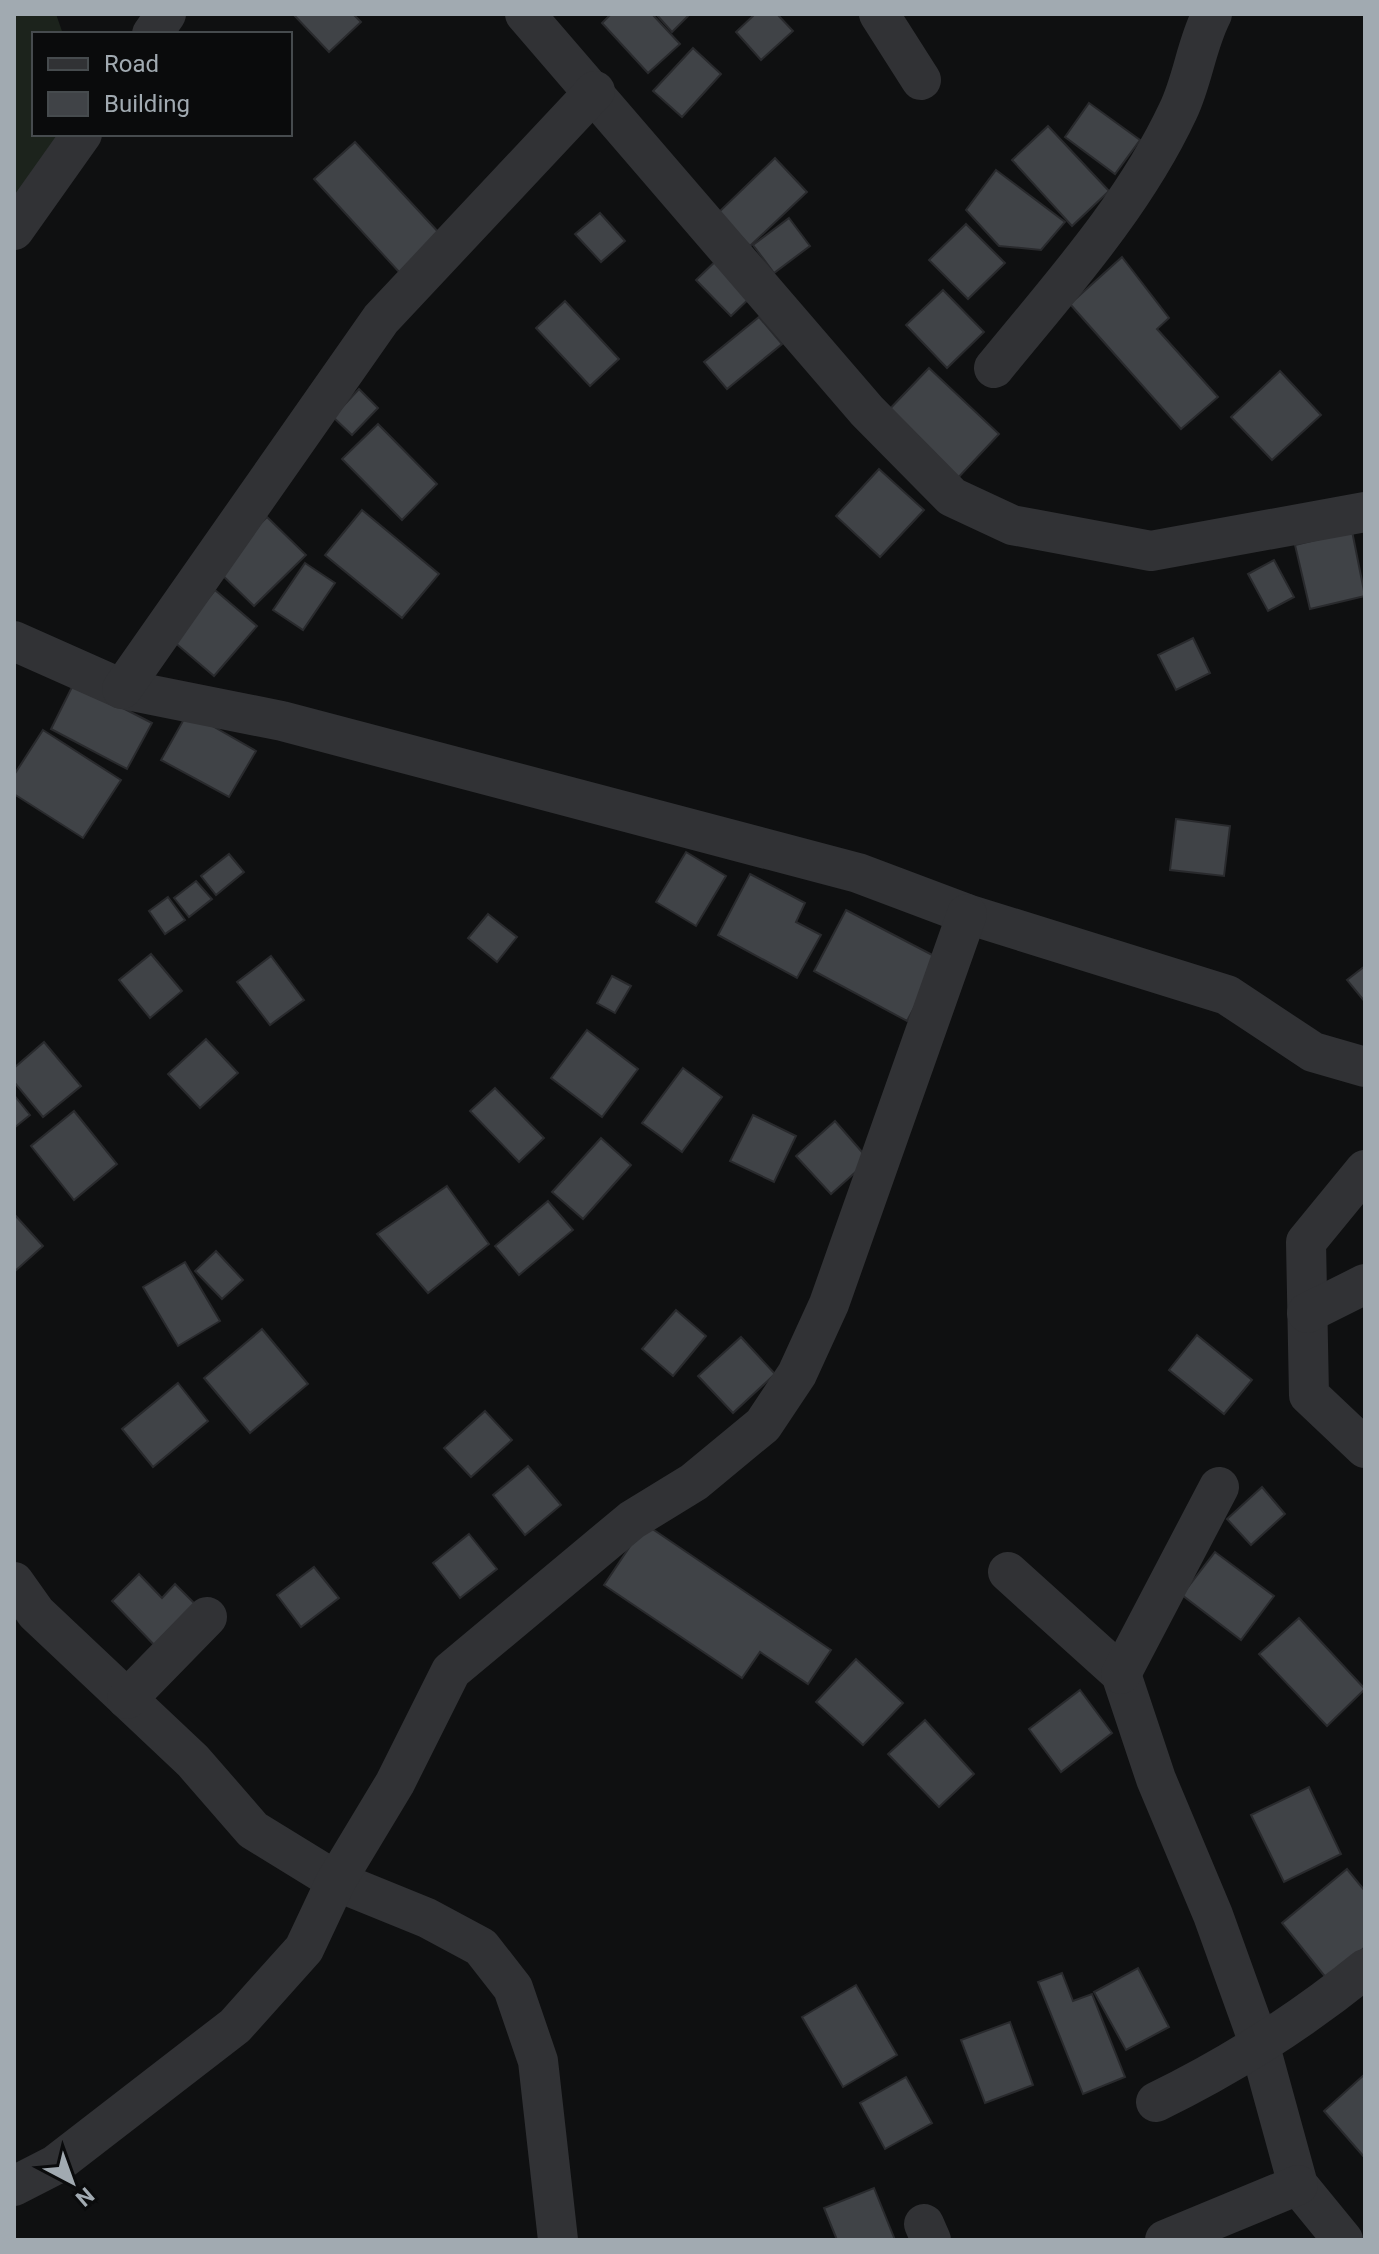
<svg xmlns="http://www.w3.org/2000/svg" width="1379" height="2254" font-family="Roboto,sans-serif">
	<rect width="100%" height="100%" fill="#0f1011"/>
	<polygon fill="#1c231c" points="14,14 56,14 63,34 34,34 34,134 96,134 100,143 14,200"/>
	<g fill="#404347" stroke="#292a2d" stroke-width="2">
		<polygon points="293,14 353,14 361,22 329,52"/>
		<polygon points="611,14 652,14 680,44 648,73 602,23"/>
		<polygon points="656,14 686,14 688,16 672,32"/>
		<polygon points="755,14 777,14 793,31 761,60 736,32"/>
		<polygon points="693,48 721,74 682,117 653,91"/>
		<polygon points="1089,103 1140,140 1115,174 1065,137"/>
		<polygon points="1048,126 1109,191 1072,226 1012,160"/>
		<polygon points="355,142 441,235 400,273 314,179"/>
		<polygon points="775,158 807,192 750,246 718,213"/>
		<polygon points="996,170 1065,222 1041,250 999,246 966,210"/>
		<polygon points="600,213 625,241 601,262 575,234"/>
		<polygon points="789,218 810,246 774,273 753,245"/>
		<polygon points="966,224 1005,263 968,299 929,260"/>
		<polygon points="721,256 756,292 731,316 696,280"/>
		<polygon points="1122,257 1169,318 1157,329 1218,397 1181,429 1070,304"/>
		<polygon points="943,290 984,332 947,368 906,325"/>
		<polygon points="565,301 619,359 590,386 536,328"/>
		<polygon points="759,317 782,344 727,389 704,362"/>
		<polygon points="929,368 999,434 954,482 883,416"/>
		<polygon points="1280,371 1321,415 1272,460 1231,417"/>
		<polygon points="359,389 378,408 352,435 333,417"/>
		<polygon points="378,424 437,484 402,520 342,459"/>
		<polygon points="879,469 924,510 880,557 836,516"/>
		<polygon points="362,510 439,574 402,618 325,555"/>
		<polygon points="267,517 306,555 254,606 215,568"/>
		<polygon points="1352,531 1365,596 1310,609 1295,545"/>
		<polygon points="1274,560 1294,597 1268,611 1248,574"/>
		<polygon points="305,563 335,583 303,630 273,610"/>
		<polygon points="215,590 257,626 214,676 173,641"/>
		<polygon points="1193,638 1210,673 1176,690 1158,655"/>
		<polygon points="74,683 152,723 127,769 51,729"/>
		<polygon points="188,712 256,751 229,797 161,760"/>
		<polygon points="43,730 121,780 83,838 14,794 14,775"/>
		<polygon points="1176,819 1230,826 1224,876 1170,870"/>
		<polygon points="686,852 726,876 696,926 656,902"/>
		<polygon points="229,854 244,872 216,895 201,876"/>
		<polygon points="750,874 805,903 796,922 821,935 797,978 718,935"/>
		<polygon points="196,881 212,899 189,917 174,898"/>
		<polygon points="168,897 185,920 165,934 149,911"/>
		<polygon points="846,910 940,959 907,1021 814,971"/>
		<polygon points="488,914 517,937 497,962 468,938"/>
		<polygon points="151,954 182,991 150,1018 119,980"/>
		<polygon points="271,956 304,1000 270,1025 237,982"/>
		<polygon points="1365,966 1365,1002 1347,980"/>
		<polygon points="612,976 631,986 615,1013 597,1003"/>
		<polygon points="587,1030 638,1069 602,1117 551,1078"/>
		<polygon points="206,1039 238,1073 200,1108 168,1074"/>
		<polygon points="44,1042 81,1086 43,1117 14,1082 14,1068"/>
		<polygon points="683,1068 722,1097 682,1152 642,1123"/>
		<polygon points="495,1088 544,1138 519,1162 470,1111"/>
		<polygon points="14,1095 30,1115 14,1128"/>
		<polygon points="74,1111 117,1164 74,1200 31,1146"/>
		<polygon points="753,1115 796,1136 774,1182 730,1161"/>
		<polygon points="835,1121 869,1160 831,1194 796,1156"/>
		<polygon points="601,1138 631,1165 583,1219 552,1192"/>
		<polygon points="447,1186 489,1244 428,1293 377,1234"/>
		<polygon points="548,1201 573,1230 519,1275 495,1246"/>
		<polygon points="14,1214 43,1246 14,1272"/>
		<polygon points="216,1251 243,1280 222,1299 195,1271"/>
		<polygon points="185,1262 220,1321 178,1346 143,1287"/>
		<polygon points="676,1310 706,1336 673,1376 642,1349"/>
		<polygon points="262,1329 308,1384 250,1433 204,1378"/>
		<polygon points="1197,1335 1252,1380 1224,1414 1169,1370"/>
		<polygon points="741,1337 775,1374 733,1413 698,1376"/>
		<polygon points="178,1383 208,1421 153,1467 122,1429"/>
		<polygon points="485,1411 512,1440 471,1477 444,1448"/>
		<polygon points="528,1466 561,1505 525,1535 493,1495"/>
		<polygon points="1262,1487 1285,1514 1251,1545 1227,1519"/>
		<polygon points="645,1524 831,1650 808,1684 760,1652 742,1678 604,1585"/>
		<polygon points="469,1534 497,1569 460,1598 433,1563"/>
		<polygon points="1215,1552 1274,1596 1241,1640 1182,1595"/>
		<polygon points="314,1567 339,1598 301,1627 277,1595"/>
		<polygon points="139,1574 162,1598 175,1584 202,1611 160,1651 112,1601"/>
		<polygon points="1299,1618 1365,1689 1327,1726 1259,1654"/>
		<polygon points="856,1659 903,1703 863,1745 816,1702"/>
		<polygon points="1080,1690 1112,1733 1061,1772 1029,1729"/>
		<polygon points="925,1720 974,1774 939,1807 888,1754"/>
		<polygon points="1309,1787 1341,1854 1284,1882 1251,1815"/>
		<polygon points="1347,1869 1365,1891 1365,1947 1327,1979 1282,1923"/>
		<polygon points="1138,1968 1169,2027 1126,2050 1094,1992"/>
		<polygon points="1062,1973 1073,2001 1092,1994 1125,2077 1083,2094 1038,1982"/>
		<polygon points="856,1985 897,2055 843,2087 802,2017"/>
		<polygon points="1010,2022 1033,2085 985,2103 961,2040"/>
		<polygon points="1365,2074 1365,2158 1324,2111"/>
		<polygon points="906,2077 932,2123 885,2149 860,2103"/>
		<polygon points="874,2188 895,2240 837,2240 824,2208"/>
	</g>
	<g fill="none" stroke-linecap="round" stroke-linejoin="round">
		<g stroke="#313235" stroke-width="40">
			<polyline points="525,14 867,411 952,497 1012,525 1151,551 1365,512"/>
			<polyline points="879,14 921,80"/>
			<polyline points="152,34 166,14"/>
			<polyline points="14,230 82,134"/>
			<path d="M994,368C1060,287 1133,207 1178,111C1193,80 1196,45 1212,14"/>
			<polyline points="14,641 122,689 282,721 858,873 967,914 1227,995 1313,1052 1365,1067"/>
			<polyline points="122,689 381,319 595,91"/>
			<polyline points="1365,1170 1306,1242 1309,1395 1365,1448"/>
			<polyline points="1307,1313 1365,1284"/>
			<polyline points="1008,1572 1121,1674 1156,1779 1213,1915 1259,2043 1298,2185 1343,2240"/>
			<polyline points="14,1582 36,1613 193,1761 253,1830 336,1881 427,1918 481,1947 513,1988 538,2061 558,2240"/>
			<polyline points="1121,1674 1219,1487"/>
			<polyline points="127,1699 207,1617"/>
			<path d="M1156,2102C1228,2067 1302,2020 1365,1969"/>
			<polyline points="14,2186 55,2165 235,2026 304,1949 336,1881 395,1783 451,1671 632,1520 694,1482 763,1425 797,1374 829,1304 967,914"/>
			<polyline points="924,2224 931,2240"/>
			<polyline points="1165,2240 1298,2185"/>
		</g>
	</g>
	<rect width="1379" height="2254" fill="none" stroke="#a1aab1" stroke-width="32"/>
	<rect x="32" y="32" width="260" height="104" fill="#0a0b0c" stroke="#464b4e" stroke-width="2"/>
	<rect x="48" y="58" width="40" height="12" fill="#313235" stroke="#464b4e" stroke-width="2"/>
	<text x="104" y="72" font-size="24" fill="#a1aab1">Road</text>
	<rect x="48" y="92" width="40" height="24" fill="#404347" stroke="#464b4e" stroke-width="2"/>
	<text x="104" y="112" font-size="24" fill="#a1aab1">Building</text>
	<g transform="translate(72 2182) rotate(139)" stroke="#0a0b0c" stroke-width="6" paint-order="stroke">
	<path d="M0-6L14 30L0 20L-14 30Z" fill="#a1aab1"/>
	<text y="-12" font-size="22" font-weight="bold" text-anchor="middle" fill="#a1aab1">N</text>
	</g>
</svg>
